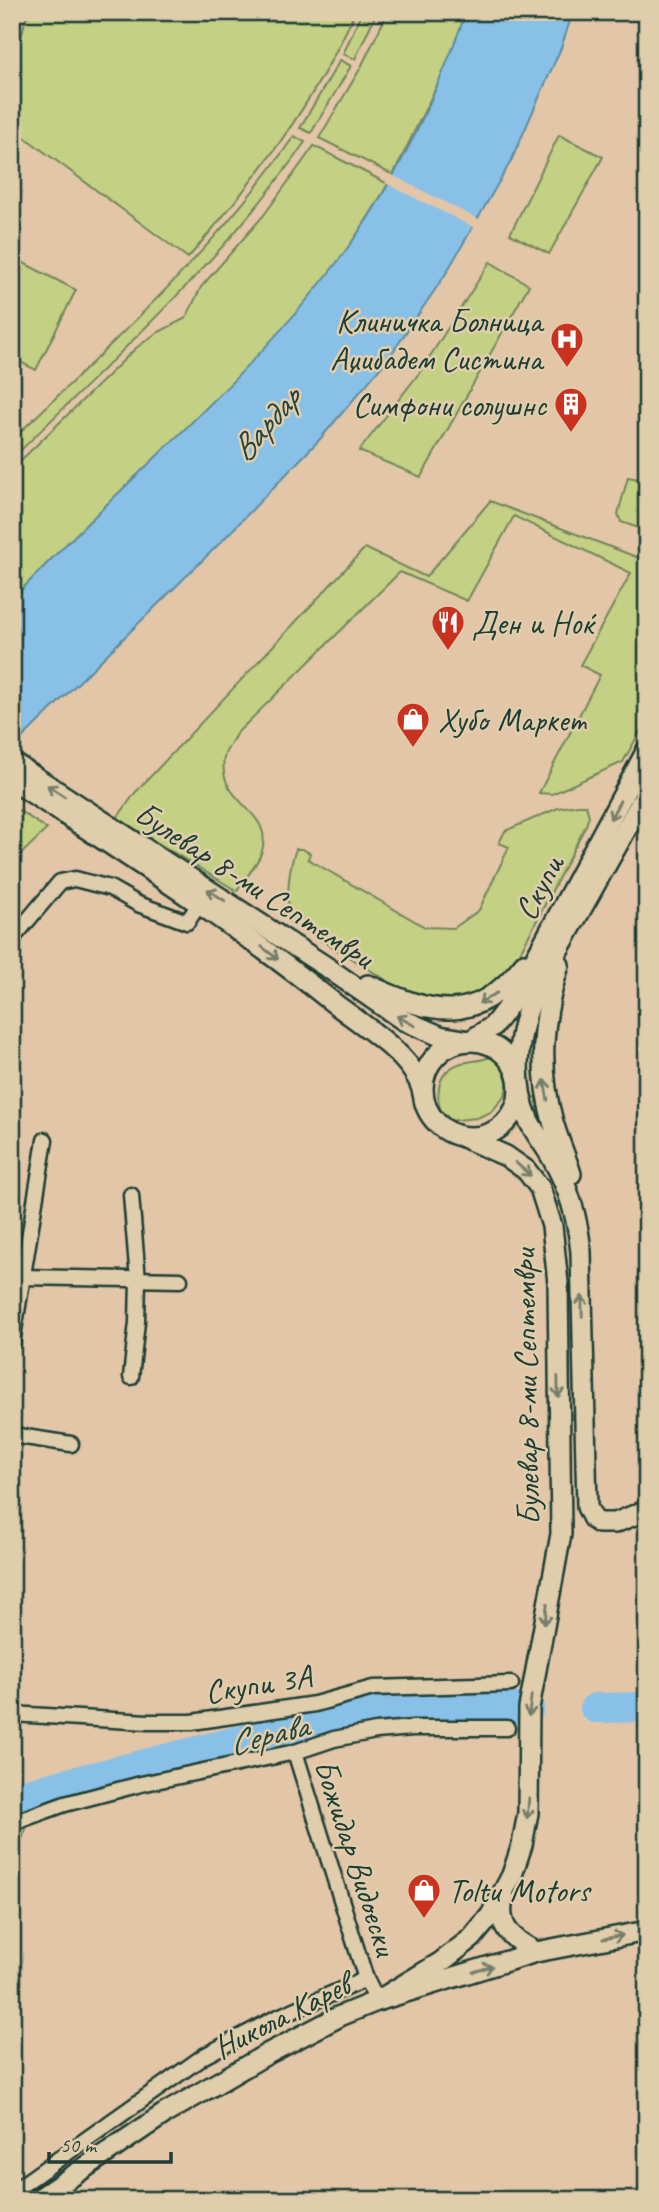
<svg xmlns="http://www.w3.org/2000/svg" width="659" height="2212" font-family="Caveat,sans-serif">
	<rect width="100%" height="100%" fill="#e2c6a7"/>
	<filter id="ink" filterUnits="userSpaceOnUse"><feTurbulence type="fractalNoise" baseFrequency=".0143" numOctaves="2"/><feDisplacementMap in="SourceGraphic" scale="14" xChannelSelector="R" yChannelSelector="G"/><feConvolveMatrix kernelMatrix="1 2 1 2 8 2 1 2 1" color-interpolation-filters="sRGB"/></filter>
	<g filter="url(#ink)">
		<g fill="#c4d083" stroke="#72865c" stroke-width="2">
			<path d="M29,12H355C314,105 253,182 188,258L12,128V53C26,37 20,29 29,12Z"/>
			<polygon points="362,12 377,12 355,59 343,54"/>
			<polygon points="388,12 466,12 449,61 393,175 319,138 360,69"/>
			<polygon points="340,60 351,66 311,133 300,128"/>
			<polygon points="559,135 603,157 549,254 510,234"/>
			<path d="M294,136L305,142C223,261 114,357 12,459V440C111,344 215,250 294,136Z"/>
			<path d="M314,146L388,184C373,210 357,236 339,260C245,386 119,484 12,600V469L136,348L155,334L186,318L201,287L264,215Z"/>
			<polygon points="12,257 76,290 36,370 12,358"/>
			<polygon points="490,262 529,285 421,477 359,451 420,372"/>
			<polygon points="628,477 638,479 647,484 647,531 621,522 618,514"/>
			<path d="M490,501L647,561V719L623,762L552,794L539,793L600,675L580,665L631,573L514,516L467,601L400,572L236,734C233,741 225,750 224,758C217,806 277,809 261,854C256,866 245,879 237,891L117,818L135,793L365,548L426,577Z"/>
			<path d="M578,805H586L589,816L586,825L509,974L468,1000H419L288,920C288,896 287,872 296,849H302L310,853L308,859L425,927L454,928L479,910L509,847L499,843L505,831L558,808Z"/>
			<polygon points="12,806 47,829 12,863"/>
			<path d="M492,1056L500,1061L508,1080L505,1096L491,1112L477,1118L447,1121C433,1103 435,1072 459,1064C471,1060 481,1062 492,1056Z"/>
			<polygon points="12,1805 32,1814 12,1864"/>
		</g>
		<path fill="#88c0e7" stroke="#5e8c9f" stroke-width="2" d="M466,12H573L561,48L511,161L445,275L388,359L320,439L222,541L12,748V600C119,485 243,386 338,261C395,186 435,99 466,12Z"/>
		<polygon fill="#e2c6a7" points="390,174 480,220 475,228 385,183"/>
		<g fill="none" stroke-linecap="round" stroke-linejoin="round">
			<g stroke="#88c0e7" stroke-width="30">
				<polyline points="595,1708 647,1707"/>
				<polyline points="12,1797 322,1720 397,1709 529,1708"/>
			</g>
			<defs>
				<g id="street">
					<polyline points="12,939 60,882 75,879 110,888 138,904 187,922 200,903"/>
					<polyline points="21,1277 180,1280"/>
					<polyline points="12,1343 45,1140"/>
					<polyline points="131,1377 137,1322 138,1280 131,1195"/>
					<polyline points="12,1435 71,1444"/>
					<polyline points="12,1714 148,1722 192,1722 315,1704 373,1688 511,1684"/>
					<polyline points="295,1752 366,1979 377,2001"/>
					<polyline points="12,1823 65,1804 141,1784 295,1752 334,1739 376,1731 413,1728 507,1728"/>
					<polyline points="12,2192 204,2056 276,2018 366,1979"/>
				</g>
				<g id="secondary">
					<polyline points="12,762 328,968 403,1020 440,1036 470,1041 493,1026 513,1000 647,750"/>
					<path d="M12,780C122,852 233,922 335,1004C364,1026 415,1057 423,1093"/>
					<path d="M647,792L534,993C518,1032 511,1079 528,1119C535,1134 546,1146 553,1160C569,1188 578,1221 581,1252L587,1507L593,1519L599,1523H615L647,1510"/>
					<path d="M559,965C542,1018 538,1068 553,1122C558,1140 566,1157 571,1174"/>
					<path d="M368,985C432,1014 475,1027 524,964"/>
					<circle cx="471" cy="1089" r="48"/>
					<path d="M504,1896C495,1926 512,1939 536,1952"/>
					<polyline points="377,2001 441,1962 472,1938 491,1915 512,1875 522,1845 528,1813 529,1708 561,1534 558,1283 552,1226 540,1188 526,1170 506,1156 463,1137"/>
					<polyline points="37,2200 164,2114 267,2054 340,2016 377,2001 536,1952 647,1931"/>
				</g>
			</defs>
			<use href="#street" stroke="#1f3d34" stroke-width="19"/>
			<use href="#secondary" stroke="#1f3d34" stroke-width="24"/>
			<use href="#street" stroke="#dfcdab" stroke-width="14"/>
			<use href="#secondary" stroke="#dfcdab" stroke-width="19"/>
		</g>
		<defs><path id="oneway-shaft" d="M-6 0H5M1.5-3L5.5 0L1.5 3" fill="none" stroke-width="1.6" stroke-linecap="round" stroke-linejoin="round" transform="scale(1.75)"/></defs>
		<g stroke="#757e6a">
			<use href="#oneway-shaft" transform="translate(56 791) rotate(-147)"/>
			<use href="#oneway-shaft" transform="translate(615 810) rotate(118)"/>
			<use href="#oneway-shaft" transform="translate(216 895) rotate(-147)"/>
			<use href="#oneway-shaft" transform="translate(270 953) rotate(38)"/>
			<use href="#oneway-shaft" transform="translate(488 998) rotate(150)"/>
			<use href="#oneway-shaft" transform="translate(406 1021) rotate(-151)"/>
			<use href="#oneway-shaft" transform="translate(546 1090) rotate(-100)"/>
			<use href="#oneway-shaft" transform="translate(523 1169) rotate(41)"/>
			<use href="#oneway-shaft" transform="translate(582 1306) rotate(-91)"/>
			<use href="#oneway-shaft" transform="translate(558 1387) rotate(89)"/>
			<use href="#oneway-shaft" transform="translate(546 1614) rotate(97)"/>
			<use href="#oneway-shaft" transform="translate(530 1706) rotate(97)"/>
			<use href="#oneway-shaft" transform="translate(528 1808) rotate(95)"/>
			<use href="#oneway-shaft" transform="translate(613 1937) rotate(-11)"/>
			<use href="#oneway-shaft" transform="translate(483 1969) rotate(-17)"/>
		</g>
	</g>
	<defs>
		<symbol id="hospital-pin" viewBox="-11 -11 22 30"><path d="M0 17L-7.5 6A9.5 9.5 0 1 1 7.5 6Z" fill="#c8321e" stroke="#dfcdab"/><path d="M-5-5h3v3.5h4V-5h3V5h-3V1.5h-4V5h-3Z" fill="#fff"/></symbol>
		<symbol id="building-pin" viewBox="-11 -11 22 30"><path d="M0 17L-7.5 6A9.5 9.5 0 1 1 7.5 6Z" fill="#c8321e" stroke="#dfcdab"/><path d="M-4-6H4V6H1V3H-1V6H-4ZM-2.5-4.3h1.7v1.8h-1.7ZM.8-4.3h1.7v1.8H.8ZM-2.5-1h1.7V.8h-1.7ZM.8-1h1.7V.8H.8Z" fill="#fff"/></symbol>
		<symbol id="restaurant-pin" viewBox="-11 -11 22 30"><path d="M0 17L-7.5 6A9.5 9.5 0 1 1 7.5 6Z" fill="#c8321e" stroke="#dfcdab"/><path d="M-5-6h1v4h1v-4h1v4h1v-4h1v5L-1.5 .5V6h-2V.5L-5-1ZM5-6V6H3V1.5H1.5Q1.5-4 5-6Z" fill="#fff"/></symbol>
		<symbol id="shop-pin" viewBox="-11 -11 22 30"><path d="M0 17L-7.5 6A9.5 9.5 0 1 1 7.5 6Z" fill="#c8321e" stroke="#dfcdab"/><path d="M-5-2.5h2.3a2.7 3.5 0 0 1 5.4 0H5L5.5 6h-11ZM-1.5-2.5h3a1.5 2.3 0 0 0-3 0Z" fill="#fff"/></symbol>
	</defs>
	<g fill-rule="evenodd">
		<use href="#hospital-pin" x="548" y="320" width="38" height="52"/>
		<use href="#building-pin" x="552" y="385" width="38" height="52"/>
		<use href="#restaurant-pin" x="429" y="603" width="38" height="52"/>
		<use href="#shop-pin" x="394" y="700" width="38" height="52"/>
		<use href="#shop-pin" x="405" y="1871" width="38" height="52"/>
	</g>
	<g text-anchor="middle" stroke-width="5" stroke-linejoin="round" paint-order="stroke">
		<g font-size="33" fill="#1f3d34" stroke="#dfcdab" text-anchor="start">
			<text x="542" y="332" text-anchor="end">Клиничка Болница<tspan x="542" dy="38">Аџибадем Систина</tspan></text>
			<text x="546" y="416" text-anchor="end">Симфони солушнс</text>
			<text x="472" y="634">Ден и Ноќ</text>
			<text x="438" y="731">Хубо Маркет</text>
			<text x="448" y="1902">Toltu Motors</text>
		</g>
		<g font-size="33" fill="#1f3d34" stroke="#dfcdab">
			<text transform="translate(255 884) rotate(33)" y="12">Булевар 8-ми Септември</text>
			<text transform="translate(538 887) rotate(-62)" y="12">Скупи</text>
			<text transform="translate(525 1387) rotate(-91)" y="12">Булевар 8-ми Септември</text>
			<text transform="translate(258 1683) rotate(-9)" y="12">Скупи 3А</text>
			<text transform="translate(357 1857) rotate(72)" y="12">Божидар Видоески</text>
			<text transform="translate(281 2015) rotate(-27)" y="12">Никола Карев</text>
		</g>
		<g font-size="35" font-style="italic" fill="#24443d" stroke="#dfcdab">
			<text transform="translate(265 424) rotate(-48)" y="12">Вардар</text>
			<text transform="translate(268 1734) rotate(-14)" y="12">Серава</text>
		</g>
	</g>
	<rect width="659" height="2212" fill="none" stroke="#dfcdab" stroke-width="42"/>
	<rect x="21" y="21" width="617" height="2170" fill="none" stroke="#1f3d34" stroke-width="2.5" filter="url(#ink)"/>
	<path d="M49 2152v10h122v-10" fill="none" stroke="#1f3d34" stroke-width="3.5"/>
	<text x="60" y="2152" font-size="21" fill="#1f3d34" stroke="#dfcdab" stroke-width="5" paint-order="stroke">50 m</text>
</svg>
